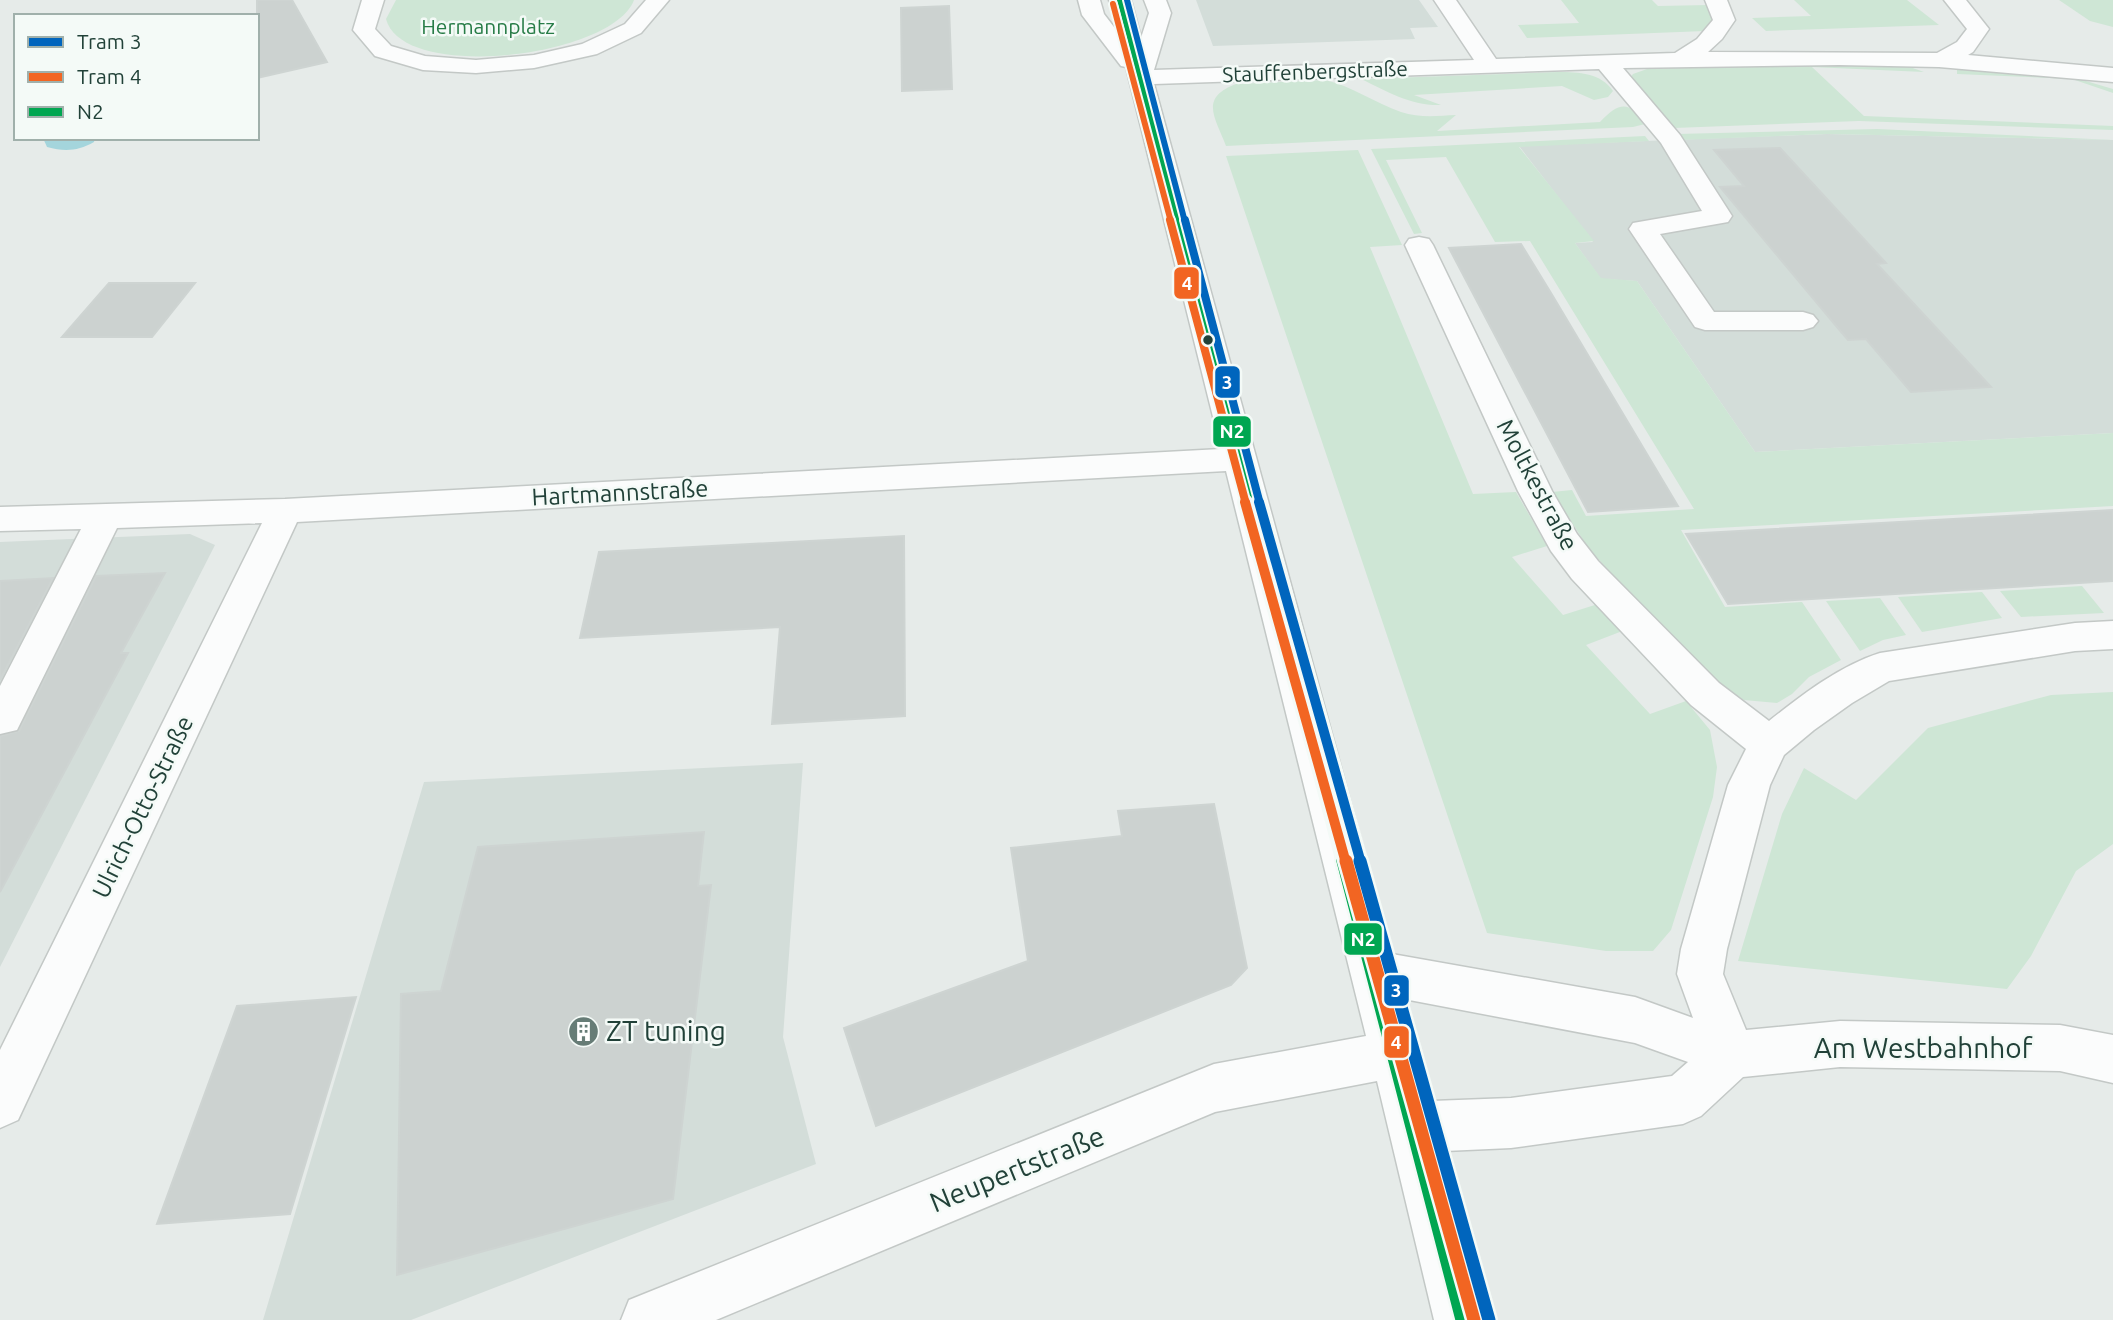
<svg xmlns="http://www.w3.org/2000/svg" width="2113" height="1320" font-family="Ubuntu,sans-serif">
	<rect width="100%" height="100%" fill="#e6ebe9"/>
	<g fill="#d3ddd9">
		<polygon points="1196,0 1419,0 1438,27 1410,28 1415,39 1213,46"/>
		<polygon points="1827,134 2113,140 2113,433 1755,452 1637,281 1601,279 1575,243 1593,242 1519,146"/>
		<polygon points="190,534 215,545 0,967 0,542"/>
		<polygon points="803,763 783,1037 816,1164 411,1320 263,1320 424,782"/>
	</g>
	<g fill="#cee6d5">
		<path d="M396,0H634C613,57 403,83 386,19Z"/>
		<polygon points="1561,0 1652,0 1658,6 1708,5 1714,21 1705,31 1527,38 1518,25 1579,23"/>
		<polygon points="1794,0 1907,0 1939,25 1766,31 1752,18 1811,16"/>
		<polygon points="2059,0 2113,0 2113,27 2090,21"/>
		<polygon points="1801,63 1910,67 1924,72 1812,67 1864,116 2113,126 2113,130 1859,121 1674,128 1664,124 1627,82 1633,74 1647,69"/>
		<polygon points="1963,69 2079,79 2113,89 2113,93 2072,79 1957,74 1957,70"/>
		<path d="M1558,72C1579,72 1601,73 1613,91L1608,97L1594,100L1562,86L1414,95L1441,105C1411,106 1388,92 1361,79Z"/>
		<path d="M1325,80C1352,86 1375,103 1401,112C1419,118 1437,116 1456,115L1437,131L1600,122C1618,103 1629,99 1645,124L1633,127L1226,146C1215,117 1199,98 1236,84Z"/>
		<polygon points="1877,129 2113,140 1827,134 1680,140 1676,134"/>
		<polygon points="1645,136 1649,141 1519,147 1594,241 1575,243 1601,278 1637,281 1755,452 2113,433 2113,506 1681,530 1725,607 1802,602 1841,660 1809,677 1792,694 1777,703 1744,700 1711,682 1589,549 1552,492 1572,490 1586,516 1694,509 1530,241 1495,242 1446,157 1386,160 1422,233 1414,234 1371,149"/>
		<polygon points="1358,150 1402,245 1370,247 1473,494 1516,492 1547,546 1512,557 1563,615 1598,604 1625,630 1586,645 1650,714 1686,701 1710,730 1717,767 1713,797 1671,930 1653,951 1606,951 1487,933 1226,156"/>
		<polygon points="2082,586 2104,613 2021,617 2000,591"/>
		<polygon points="1982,592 2002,618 1922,632 1898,597"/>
		<polygon points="1880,598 1906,635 1883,640 1860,651 1826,601"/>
		<polygon points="2113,692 2113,844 2076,871 2031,956 2007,989 1738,961 1782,814 1804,768 1856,800 1928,728 2051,695"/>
	</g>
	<path fill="#a4d5dc" d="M43,138H95L94,142C78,151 65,152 47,147Z"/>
	<g fill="#ccd2d0" stroke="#ced4d2" stroke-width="2">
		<polygon points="257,0 292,0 327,62 257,78"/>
		<polygon points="949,6 952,89 902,91 901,8"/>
		<polygon points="1780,148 1886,263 1877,264 1991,387 1911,392 1866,339 1848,340 1837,327 1720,187 1744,186 1714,150"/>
		<polygon points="1521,244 1551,293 1678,506 1588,512 1449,248"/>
		<polygon points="109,283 195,283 152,337 62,337"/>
		<polygon points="2113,510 2113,581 1728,604 1686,534"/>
		<polygon points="904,536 905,716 772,724 780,627 580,638 599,552"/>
		<polygon points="165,573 121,653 128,653 0,892 0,736 19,731 96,576"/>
		<polygon points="53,578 0,680 0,581"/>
		<polygon points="1214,804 1247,968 1231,985 876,1126 844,1028 1028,961 1011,848 1122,836 1118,811"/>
		<polygon points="704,832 698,886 711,885 673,1199 397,1275 401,994 441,991 478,847"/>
		<polygon points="356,997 290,1214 157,1224 237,1006"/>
	</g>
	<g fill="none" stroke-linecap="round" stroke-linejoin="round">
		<defs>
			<g id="minor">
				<polygon points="362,0 384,0 375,29 391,46 425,56 476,60 534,55 582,44 625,24 646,0 669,0 641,33 597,54 534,68 476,73 423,70 375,56 353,30"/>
				<path d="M1078,0H1100L1104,14L1117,31L1109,0H1131L1141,38L1149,13L1144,0H1166L1171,13L1154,70L1474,60L1434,0H1456L1496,59L1675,53L1697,39L1713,20L1705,0H1727L1735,20L1722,39L1708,52L1937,53L1957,42L1967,29L1944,0H1966L1989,29L1973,52L1968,55L2113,68V82L1939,67L1839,65L1623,68L1680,135L1732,216L1728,222L1660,234L1714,312H1803L1813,315L1818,321L1813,327L1803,330H1705L1695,327L1629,229L1633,223L1702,211L1661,143L1599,69L1154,84L1392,954L1635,997L1693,1018L1677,974L1681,949L1728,785L1746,749L1691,705L1572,579L1551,551L1518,491L1405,245L1409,239L1419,237L1429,239L1433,245L1552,491L1577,534L1598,561L1719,683L1769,721C1802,695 1839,666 1880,653L2075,623L2113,621V649L2075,651L1889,681L1852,703L1814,730L1784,755L1770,785L1727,949L1723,974L1746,1030L1840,1021L2060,1025L2113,1035V1083L2060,1071L1840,1067L1743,1077L1701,1116L1683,1124L1511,1148L1445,1151L1490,1320H1434L1377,1081L1215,1112L716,1320H621L629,1300L1214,1064L1366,1036L1226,471L297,522L18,1120L0,1128V1050L262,523L117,528L17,730L0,734V686L81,529L0,531V507L285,499L1221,449L1126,67L1121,66L1082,15ZM1404,999L1635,1043L1688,1062L1672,1076L1511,1098L1432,1101Z"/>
			</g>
		</defs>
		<use href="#minor" stroke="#c3c8c6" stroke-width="3"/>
		<use href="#minor" fill="#fbfcfc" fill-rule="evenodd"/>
		<defs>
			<polyline id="bus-1-far3" points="1120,0 1178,222"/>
			<polyline id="bus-1-far2" points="1177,220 1251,504"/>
			<polyline id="bus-1-far1" points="1250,502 1344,863"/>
			<polyline id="bus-1" points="1343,861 1462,1320"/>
		</defs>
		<use href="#bus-1-far3" stroke="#f4faf7" stroke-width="10"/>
		<use href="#bus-1-far2" stroke="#f4faf7" stroke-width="12"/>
		<use href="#bus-1-far1" stroke="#f4faf7" stroke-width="16"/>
		<use href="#bus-1" stroke="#f4faf7" stroke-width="18"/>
		<use href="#bus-1-far3" stroke="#00a651" stroke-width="6"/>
		<use href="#bus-1-far2" stroke="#00a651" stroke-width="8"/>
		<use href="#bus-1-far1" stroke="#00a651" stroke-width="10"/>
		<use href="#bus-1" stroke="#00a651" stroke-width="13"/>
		<defs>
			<polyline id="tram-1-far3" points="1127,0 1185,222"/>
			<polyline id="tram-1-far2" points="1185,220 1260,504"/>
			<polyline id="tram-1-far1" points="1259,502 1361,863"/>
			<polyline id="tram-1" points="1360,861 1489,1320"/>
			<polyline id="tram-2-far3" points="1113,4 1171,222"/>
			<polyline id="tram-2-far2" points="1170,220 1246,504"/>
			<polyline id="tram-2-far1" points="1245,502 1346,863"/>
			<polyline id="tram-2" points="1346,861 1474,1320"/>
		</defs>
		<use href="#tram-1-far3" stroke="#f4faf7" stroke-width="10"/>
		<use href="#tram-1-far2" stroke="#f4faf7" stroke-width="12"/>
		<use href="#tram-1-far1" stroke="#f4faf7" stroke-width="16"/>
		<use href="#tram-1" stroke="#f4faf7" stroke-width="18"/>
		<use href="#tram-2-far3" stroke="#f4faf7" stroke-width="10"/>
		<use href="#tram-2-far2" stroke="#f4faf7" stroke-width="12"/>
		<use href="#tram-2-far1" stroke="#f4faf7" stroke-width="16"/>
		<use href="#tram-2" stroke="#f4faf7" stroke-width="18"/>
		<use href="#tram-1-far3" stroke="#0065bd" stroke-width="6"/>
		<use href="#tram-1-far2" stroke="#0065bd" stroke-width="8"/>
		<use href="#tram-1-far1" stroke="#0065bd" stroke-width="10"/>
		<use href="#tram-1" stroke="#0065bd" stroke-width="13"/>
		<use href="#tram-2-far3" stroke="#f26522" stroke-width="6"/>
		<use href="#tram-2-far2" stroke="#f26522" stroke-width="8"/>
		<use href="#tram-2-far1" stroke="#f26522" stroke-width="10"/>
		<use href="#tram-2" stroke="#f26522" stroke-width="13"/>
	</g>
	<defs>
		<symbol id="building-disc" viewBox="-11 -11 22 22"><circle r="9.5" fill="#667c76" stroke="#f4faf7"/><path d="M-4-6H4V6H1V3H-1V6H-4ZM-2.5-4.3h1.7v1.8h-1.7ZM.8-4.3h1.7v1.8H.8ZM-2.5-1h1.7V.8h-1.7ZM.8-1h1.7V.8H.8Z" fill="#fff"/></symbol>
	</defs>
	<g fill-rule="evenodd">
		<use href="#building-disc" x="566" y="1014" width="35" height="35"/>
	</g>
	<circle fill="#214138" stroke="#f4faf7" stroke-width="2.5" cx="1208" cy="340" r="6"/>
	<g text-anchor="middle" stroke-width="5" stroke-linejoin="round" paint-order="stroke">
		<g font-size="21" fill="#277c47" stroke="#f4faf7">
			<text x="488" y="34">Hermannplatz</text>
		</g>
		<g font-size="21" fill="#214138" stroke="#f4faf7">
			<text transform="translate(1315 72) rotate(-2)" y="7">Stauffenbergstraße</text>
		</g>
		<g font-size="24" fill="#214138" stroke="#f4faf7">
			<text transform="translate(1537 485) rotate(62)" y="8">Moltkestraße</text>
			<text transform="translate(620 493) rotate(-3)" y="8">Hartmannstraße</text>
			<text transform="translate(143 807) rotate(-64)" y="8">Ulrich-Otto-Straße</text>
		</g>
		<g font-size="28" fill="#214138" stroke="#f4faf7" text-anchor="start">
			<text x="606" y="1041">ZT tuning</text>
		</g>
		<g font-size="28" fill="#214138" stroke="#f4faf7">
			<text x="1923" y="1058">Am Westbahnhof</text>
			<text transform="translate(1017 1169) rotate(-22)" y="10">Neupertstraße</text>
		</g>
	</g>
	<g stroke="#f4faf7" stroke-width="2.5">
		<rect x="1173" y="266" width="27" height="34" rx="7" fill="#f26522"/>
		<rect x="1214" y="365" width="27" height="34" rx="7" fill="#0065bd"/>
		<rect x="1212" y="415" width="40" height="33" rx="7" fill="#00a651"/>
		<rect x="1343" y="922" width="40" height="34" rx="7" fill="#00a651"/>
		<rect x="1383" y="974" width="27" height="33" rx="7" fill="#0065bd"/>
		<rect x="1383" y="1025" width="27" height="34" rx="7" fill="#f26522"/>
	</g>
	<g font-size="19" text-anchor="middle" font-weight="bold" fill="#fff">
		<text x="1187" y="290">4</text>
		<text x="1227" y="389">3</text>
		<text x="1232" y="438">N2</text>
		<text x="1363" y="946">N2</text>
		<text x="1396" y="997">3</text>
		<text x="1396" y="1049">4</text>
	</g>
	<rect x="14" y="14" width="245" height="126" fill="#f4faf7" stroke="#a0b0ab" stroke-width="2"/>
	<rect x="28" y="37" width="35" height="10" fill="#0065bd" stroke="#a0b0ab" stroke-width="2"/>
	<text x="77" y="49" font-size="21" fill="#214138">Tram 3</text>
	<rect x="28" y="72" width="35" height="10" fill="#f26522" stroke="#a0b0ab" stroke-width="2"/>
	<text x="77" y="84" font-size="21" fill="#214138">Tram 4</text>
	<rect x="28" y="107" width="35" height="10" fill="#00a651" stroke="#a0b0ab" stroke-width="2"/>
	<text x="77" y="119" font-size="21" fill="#214138">N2</text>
</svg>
